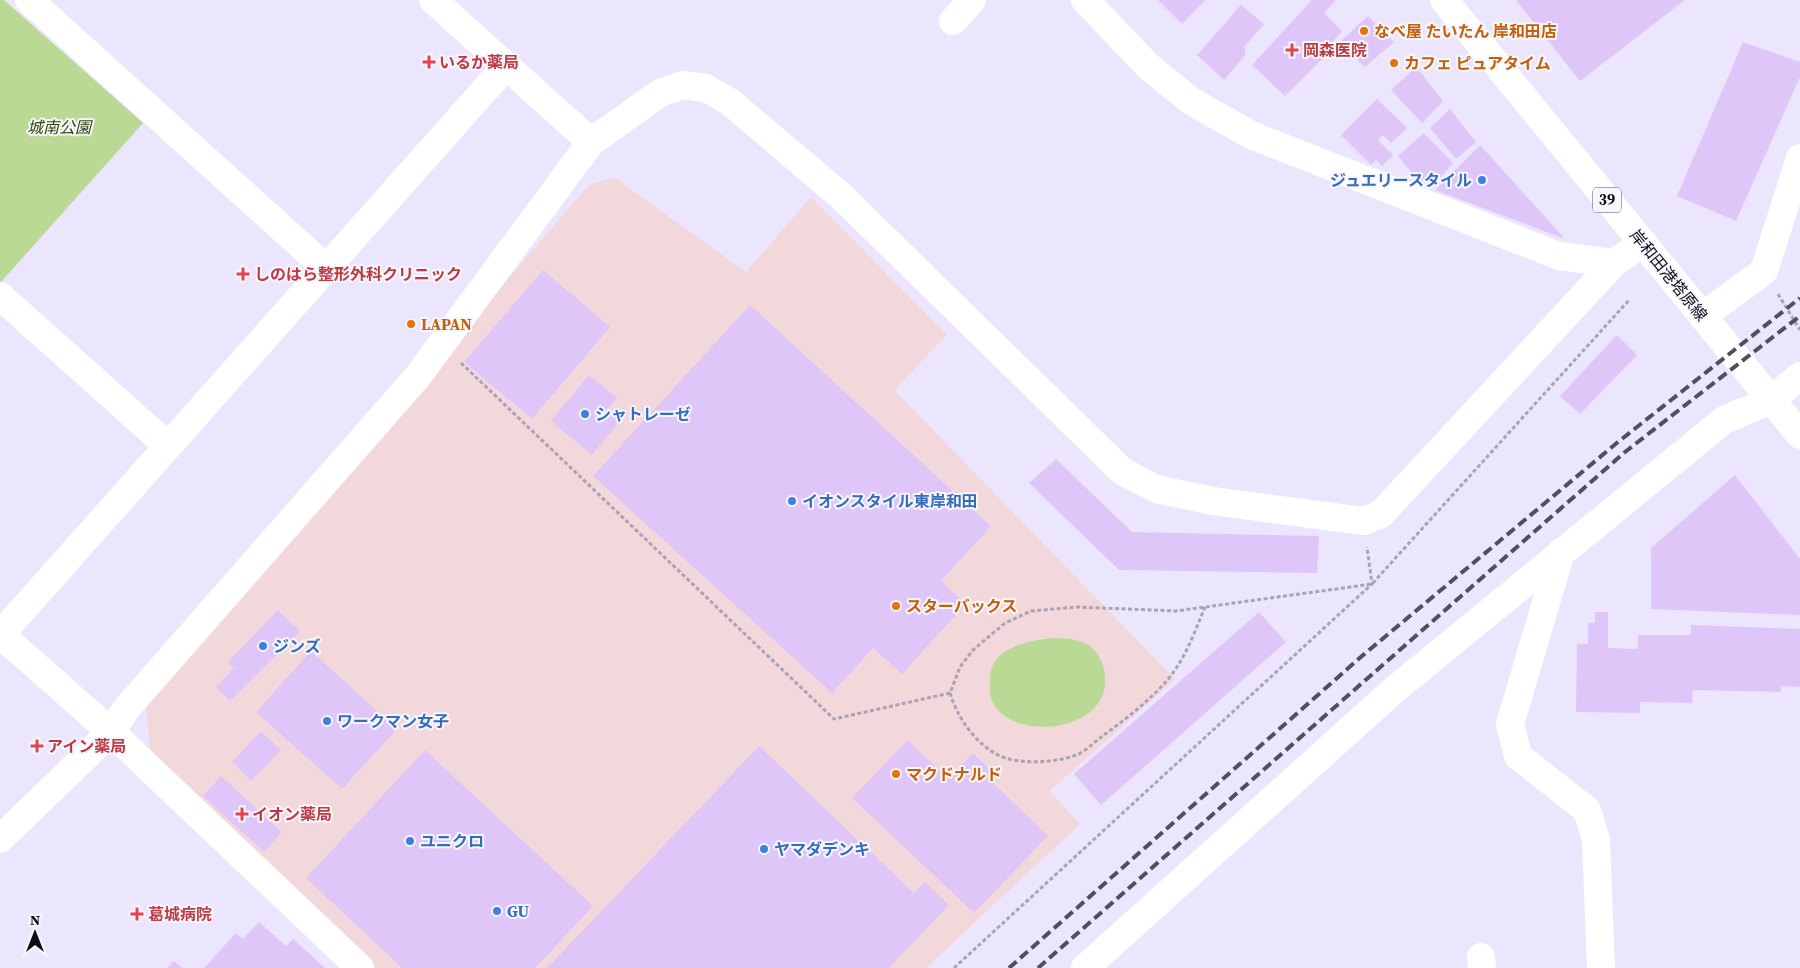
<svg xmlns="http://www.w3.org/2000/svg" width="1800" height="968" font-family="'Source Serif 4','Noto Sans JP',serif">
	<rect width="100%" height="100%" fill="#ebe6fd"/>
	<polygon fill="#f3d8db" points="614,177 746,272 811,197 947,335 894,390 1175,679 1050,791 1080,824 926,968 376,968 151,759 145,698 589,185"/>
	<g fill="#b9d994">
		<polygon points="0,0 4,0 143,123 0,283"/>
		<path d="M1052,638C1075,638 1096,641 1103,666C1123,734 1003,747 990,695C989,690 990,682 990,677C992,647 1029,641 1052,638Z"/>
	</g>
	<g fill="#dfc6f8">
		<polygon points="1158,0 1205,0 1182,24"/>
		<polygon points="1312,0 1336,0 1324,13 1342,31 1329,46 1331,50 1285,96 1252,65"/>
		<polygon points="1516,0 1685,0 1580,81"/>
		<polygon points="1241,5 1264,24 1244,47 1246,54 1224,80 1197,55"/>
		<polygon points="1368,16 1394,42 1365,67 1339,43"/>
		<polygon points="1743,42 1800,62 1800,77 1736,221 1677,196"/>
		<polygon points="1416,67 1443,101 1422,123 1391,90"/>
		<polygon points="1377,99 1407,128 1391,143 1383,135 1378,140 1393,155 1382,166 1376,160 1371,165 1341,135"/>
		<polygon points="1450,109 1476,142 1456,159 1430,128"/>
		<polygon points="1424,133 1453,163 1435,184 1427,176 1420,183 1398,156"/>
		<polygon points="1480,145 1565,239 1435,190"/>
		<polygon points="543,270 610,327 532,419 464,362"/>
		<polygon points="750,305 991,526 941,581 966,604 902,674 873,648 832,693 593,476"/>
		<polygon points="1617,335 1637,355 1580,414 1560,396"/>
		<polygon points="589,375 617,398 607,409 621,420 592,455 551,421"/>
		<polygon points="1056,459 1132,532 1319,536 1317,573 1119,570 1029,483"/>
		<polygon points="1735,475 1800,559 1800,615 1651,609 1651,548"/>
		<polygon points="278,610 300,631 230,701 216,687 234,668 228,662"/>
		<polygon points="1259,612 1286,642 1101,805 1074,774"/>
		<polygon points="1595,612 1608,612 1608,648 1638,649 1638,635 1691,635 1691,625 1800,629 1800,687 1781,686 1781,692 1693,690 1692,703 1640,702 1640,713 1576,712 1577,644 1588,644 1588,623 1595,623"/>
		<polygon points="311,651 397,729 342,789 256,712"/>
		<polygon points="261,731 281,750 251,781 232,762"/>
		<polygon points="908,740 948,779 973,753 996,775 991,781 1048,836 974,913 852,798"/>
		<polygon points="759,746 914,893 925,882 949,905 889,968 547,968"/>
		<polygon points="425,750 593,906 535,968 402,968 306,878"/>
		<polygon points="221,776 282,832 264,852 203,796"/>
		<polygon points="259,922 286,946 293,939 325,968 204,968 236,933 243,939"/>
		<polygon points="174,961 182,968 167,968"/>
	</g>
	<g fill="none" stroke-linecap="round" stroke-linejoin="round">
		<g stroke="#a8a3b6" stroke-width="3" stroke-dasharray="4 2.5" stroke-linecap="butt">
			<polyline points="1778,294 1800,330"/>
			<polyline points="461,363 834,719 950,693 960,667 973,650 1005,623 1031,611 1077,607 1176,611 1372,584 1630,299"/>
			<path d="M950,693C957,717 975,743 998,755C1017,765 1056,763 1076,755C1085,752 1093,743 1100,738C1124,720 1150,701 1169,678C1186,657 1195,631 1205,607"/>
			<polyline points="954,968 1372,584 1367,547"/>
		</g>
		<g stroke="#fff" stroke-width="28">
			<polyline points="29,0 326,268"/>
			<polyline points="433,0 591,142"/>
			<polyline points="1085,0 1149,67 1191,101 1251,135 1559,256 1614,263"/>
			<polyline points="953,21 972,0"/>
			<polyline points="0,296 168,446"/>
			<polyline points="1703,316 1764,271 1800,158"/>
			<polyline points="1561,552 1510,724 1518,756 1587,810 1596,840 1601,968"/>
			<polyline points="0,634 111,732 360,968"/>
			<polyline points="1,634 506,66"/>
			<polyline points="0,839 111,732 126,709 418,376 591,142 660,93 683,85 706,88 730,102 841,196 1122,471 1156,489 1213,501 1364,521 1381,514 1614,263 1643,243"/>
			<polyline points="1481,957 1482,968"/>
			<polyline points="1085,968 1394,690 1724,420 1771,400 1800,376"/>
		</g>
		<polyline stroke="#fff" stroke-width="28" points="1444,0 1800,435"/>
		<g stroke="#524f5d" stroke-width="4" stroke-dasharray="10 5" stroke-linecap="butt">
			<polyline points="1009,968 1362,656 1618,442 1800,298"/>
			<polyline points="1038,968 1625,452 1800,316"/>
		</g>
	</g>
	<g fill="#e8710a" stroke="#f7f6fc" stroke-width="2">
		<circle cx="1364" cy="31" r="5"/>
		<circle cx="1394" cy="63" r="5"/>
		<circle cx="411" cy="324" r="5"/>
		<circle cx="896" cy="606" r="5"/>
		<circle cx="896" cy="774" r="5"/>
	</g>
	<g fill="#e0444e" stroke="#f7f6fc" stroke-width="2">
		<path d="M1289.5 42.5h5v5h5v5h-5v5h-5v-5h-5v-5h5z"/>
		<path d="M426.5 54.5h5v5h5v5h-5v5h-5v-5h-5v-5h5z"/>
		<path d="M240.5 266.5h5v5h5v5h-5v5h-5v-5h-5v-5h5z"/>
		<path d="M34.5 738.5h5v5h5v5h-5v5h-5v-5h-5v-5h5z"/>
		<path d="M239.5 806.5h5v5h5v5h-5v5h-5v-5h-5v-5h5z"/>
		<path d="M134.5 906.5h5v5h5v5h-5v5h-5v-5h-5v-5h5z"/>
	</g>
	<g fill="#3f7fe0" stroke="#f7f6fc" stroke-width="2">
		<circle cx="1482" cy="180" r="5"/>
		<circle cx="585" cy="414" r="5"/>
		<circle cx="792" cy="501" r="5"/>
		<circle cx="263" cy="646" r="5"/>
		<circle cx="327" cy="721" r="5"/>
		<circle cx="410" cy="841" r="5"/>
		<circle cx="764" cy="849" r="5"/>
		<circle cx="497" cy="911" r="5"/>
	</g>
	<g text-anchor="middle" stroke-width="4" stroke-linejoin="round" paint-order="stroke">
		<rect fill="#f7f6fc" stroke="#54525a" stroke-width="1" x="1593" y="187.5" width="28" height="25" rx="4"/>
		<g font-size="15" font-weight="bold" fill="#0e0b15">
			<text x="1607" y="205">39</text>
		</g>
		<g font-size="16" font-weight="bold" fill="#c56008" stroke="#f7f6fc" text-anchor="start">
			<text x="1374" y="37">なべ屋 たいたん 岸和田店</text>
			<text x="1404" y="69">カフェ ピュアタイム</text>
			<text x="421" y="330">LAPAN</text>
			<text x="906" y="612">スターバックス</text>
			<text x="906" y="780">マクドナルド</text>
		</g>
		<g font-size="16" font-weight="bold" fill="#be3a42" stroke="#f7f6fc" text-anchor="start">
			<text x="1303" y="56">岡森医院</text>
			<text x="439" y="68">いるか薬局</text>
			<text x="254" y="280">しのはら整形外科クリニック</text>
			<text x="47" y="752">アイン薬局</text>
			<text x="252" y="820">イオン薬局</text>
			<text x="148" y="920">葛城病院</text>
		</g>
		<g font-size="16" font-style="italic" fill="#2f4605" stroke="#f7f6fc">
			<text x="59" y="133">城南公園</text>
		</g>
		<g font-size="16" font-weight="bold" fill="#366cbe" stroke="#f7f6fc" text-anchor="start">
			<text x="1472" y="186" text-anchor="end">ジュエリースタイル</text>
			<text x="595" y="420">シャトレーゼ</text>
			<text x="802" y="507">イオンスタイル東岸和田</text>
			<text x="273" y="652">ジンズ</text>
			<text x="337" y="727">ワークマン女子</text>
			<text x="420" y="847">ユニクロ</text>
			<text x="774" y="855">ヤマダデンキ</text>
			<text x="507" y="917">GU</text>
		</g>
		<g font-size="16" fill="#0e0b15" stroke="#f7f6fc">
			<text transform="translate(1669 275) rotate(51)" y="6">岸和田港塔原線</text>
		</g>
	</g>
	<g transform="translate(35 933)" stroke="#f7f6fc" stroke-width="4" paint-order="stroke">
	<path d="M0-4L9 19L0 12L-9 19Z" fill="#0e0b15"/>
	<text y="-8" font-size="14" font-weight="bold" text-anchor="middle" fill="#0e0b15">N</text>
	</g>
</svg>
